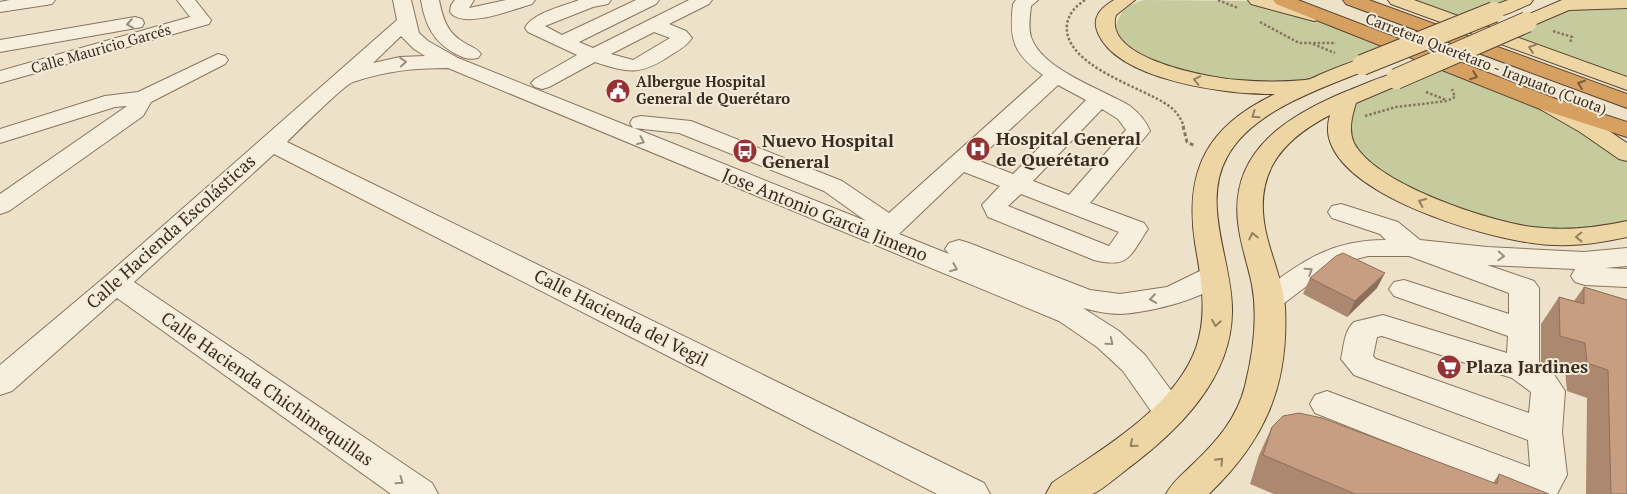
<svg xmlns="http://www.w3.org/2000/svg" width="1627" height="494" font-family="'PT Serif',serif">
	<rect width="100%" height="100%" fill="#ede2c9"/>
	<g fill="#c6cb9d">
		<path d="M1144,0L1250,1L1323,20L1389,46L1308,79L1279,83L1232,82L1161,66L1131,51L1115,31C1118,12 1127,5 1144,0Z"/>
		<polygon points="1402,0 1515,0 1461,21"/>
		<polygon points="1627,5 1627,76 1504,36 1574,6"/>
		<polygon points="1442,67 1545,107 1618,152 1627,161 1627,220 1610,228 1547,232 1464,215 1380,173 1349,143 1340,119 1355,102"/>
	</g>
	<g fill="none" stroke-linecap="round" stroke-linejoin="round">
		<defs>
			<g id="minor">
				<polygon points="10,0 55,0 52,4 46,5 0,12 0,2"/>
				<polygon points="177,0 195,0 211,20 209,24 0,83 0,71 190,17"/>
				<path d="M393,0H411L419,33L428,41L458,58L633,128L630,123L633,118L641,116L691,121L842,181L889,213L1043,75C1013,54 1009,39 1013,4L1016,0H1038L1031,6C1030,16 1028,27 1031,37C1042,70 1102,89 1130,106C1139,113 1146,121 1150,131L1146,136L1090,203L1144,223L1148,229C1130,255 1130,269 1094,260L988,217L982,205L1000,186L964,172L899,234L949,254L945,249L949,243L959,240L969,243L1090,290L1120,294L1167,287L1204,269L1214,266L1224,269L1228,275C1212,299 1149,312 1121,314C1109,314 1094,311 1083,308L1119,331L1145,355L1187,412L1182,421L1170,425L1158,421L1123,371L1097,347L1059,321L448,68C413,68 386,71 353,82C344,85 297,132 287,142L984,483L990,494H937L274,154L134,282L432,483L438,494H391L117,298L12,391L0,395V365L106,276L397,20ZM401,36L414,49L425,56L400,57L373,63ZM1058,85L1086,100L1013,174L977,160ZM1102,109L1118,119L1126,130L1069,195L1033,181ZM634,128L679,133L824,191L866,221ZM1021,194L1119,232L1109,246L1008,206Z"/>
				<path d="M421,0H439C443,19 447,33 465,43C471,47 477,48 481,54L478,58C469,60 464,58 456,54C433,42 425,24 421,0Z"/>
				<path d="M455,0H474L469,8L506,0H535L532,4C514,9 462,30 450,12L451,5Z"/>
				<path d="M579,0H611L608,4L593,7L545,26L562,35L636,0H659L656,4L579,42L593,48L689,0H712L709,4L669,24L686,31L692,38C687,45 681,49 674,53C642,75 631,74 595,62L549,87L542,89L535,87L531,83L535,79L577,55L528,32L525,28C532,13 564,6 579,0ZM654,32L670,38L633,60L611,54Z"/>
				<polygon points="135,17 142,19 144,23 142,27 0,52 0,40"/>
				<polygon points="218,54 225,56 228,60 225,64 151,102 143,116 9,211 0,214 0,194 127,106 115,107 0,143 0,129 105,96 138,92"/>
				<path d="M1341,204L1398,222L1420,240L1487,247L1584,252L1627,248V266L1605,268L1627,269V287L1585,285L1575,282L1571,276L1575,269L1487,265L1534,281L1539,288V365L1553,373L1565,391L1562,432L1567,475L1557,494H1518L1315,413L1310,404L1315,395L1327,391L1530,467L1528,440L1354,375L1341,359C1344,346 1344,331 1354,322L1383,315L1507,353L1508,336L1394,296L1389,289L1394,282L1404,280L1509,314V293L1409,256H1368L1344,262L1328,270L1279,307L1269,310L1259,307L1254,300L1259,293C1302,262 1329,240 1386,240L1380,234L1332,218L1328,212L1332,206ZM1382,336L1512,378L1531,392L1529,413L1376,359L1373,356L1377,337Z"/>
			</g>
			<g id="major">
				<path d="M1114,0H1135L1116,15C1102,59 1210,78 1239,80C1261,82 1283,82 1305,80C1309,80 1315,77 1319,75C1333,69 1347,63 1362,59L1369,61L1372,65L1369,69C1323,88 1252,110 1227,157C1201,204 1232,261 1232,309C1233,379 1177,432 1126,470C1118,476 1100,492 1092,494C1078,494 1061,494 1046,494L1052,483C1102,449 1174,408 1196,348C1208,313 1201,278 1195,243C1184,169 1208,126 1275,94C1230,95 1118,81 1098,33C1091,17 1101,8 1114,0Z"/>
				<polygon points="1248,0 1278,0 1321,11 1323,15 1321,19 1314,21 1251,4"/>
				<polygon points="1388,0 1414,0 1627,77 1627,90 1391,4"/>
				<path d="M1508,0H1533L1530,4C1517,9 1501,19 1487,16L1485,12L1487,8Z"/>
				<polygon points="1562,0 1627,0 1627,8 1569,10 1527,28 1520,26 1518,22 1520,18"/>
				<path d="M1396,73L1403,75L1406,79L1403,83L1356,103C1352,116 1348,130 1354,143C1375,184 1490,222 1533,227C1565,231 1595,228 1627,221V237C1595,244 1565,248 1532,243C1479,236 1344,196 1329,138C1327,130 1328,122 1330,115C1278,142 1252,177 1267,237C1273,261 1283,283 1285,307C1289,386 1265,440 1209,494H1166C1173,481 1183,474 1194,463C1217,441 1237,418 1245,386C1253,354 1258,317 1252,285C1248,264 1240,244 1238,222C1230,150 1289,115 1347,91C1363,85 1379,77 1396,73Z"/>
				<path d="M1548,97C1574,104 1604,128 1627,143V161L1619,159L1580,132L1540,109L1537,104L1540,99Z"/>
			</g>
			<g id="highway">
				<polygon points="1273,0 1298,0 1556,99 1627,122 1627,137 1540,109 1276,4"/>
				<polygon points="1343,0 1369,0 1627,94 1627,108 1346,4"/>
			</g>
		</defs>
		<use href="#minor" stroke="#88745f" stroke-width="2"/>
		<use href="#major" stroke="#574332" stroke-width="2"/>
		<use href="#highway" stroke="#574332" stroke-width="2"/>
		<g stroke="#88745f" stroke-width="2.5" stroke-dasharray="2.5 2" stroke-linecap="butt">
			<path d="M1085,0C1076,6 1069,13 1067,24C1062,66 1143,87 1169,106C1176,111 1181,118 1184,127"/>
			<polyline points="1218,0 1238,8"/>
			<polyline points="1260,22 1299,43 1336,43"/>
			<polyline points="1553,31 1572,37 1570,43"/>
			<polyline points="1313,44 1335,53"/>
			<polyline points="1426,92 1446,100"/>
			<polyline points="1365,116 1396,107 1447,101 1455,97 1452,89"/>
		</g>
		<polyline stroke="#88745f" stroke-width="3" stroke-dasharray="4 2.5" stroke-linecap="butt" points="1183,126 1187,142 1195,146"/>
		<use href="#minor" fill="#f7efdd" fill-rule="evenodd"/>
		<use href="#major" fill="#edd5a4" fill-rule="evenodd"/>
		<use href="#highway" fill="#d6a060" fill-rule="evenodd"/>
		<defs>
			<g id="major-bridge">
				<polyline points="1362,65 1494,12"/>
				<polyline points="1396,79 1527,22"/>
			</g>
		</defs>
		<use href="#major-bridge" stroke="#574332" stroke-width="22" stroke-linecap="butt"/>
		<use href="#major-bridge" stroke="#edd5a4" stroke-width="20"/>
	</g>
	<g fill="#ac8870">
		<polygon points="1310,278 1377,288 1347,317 1303,294"/>
		<polygon points="1584,287 1627,300 1627,494 1586,494 1587,398 1567,391 1565,371 1541,364 1541,324 1559,297 1574,301"/>
		<polygon points="1272,427 1493,483 1499,474 1549,494 1274,494 1250,484 1259,455"/>
	</g>
	<polygon fill="#8c6f5b" points="1385,273 1377,288 1347,317 1355,301"/>
	<g fill="#c89e82" stroke="#8c6f5b">
		<polygon points="1343,253 1385,273 1355,301 1310,278 1336,256"/>
		<polygon points="1584,287 1627,300 1627,494 1611,494 1608,370 1587,363 1585,343 1560,336 1559,297 1584,304"/>
		<polygon points="1299,413 1322,418 1497,484 1499,474 1549,494 1355,494 1263,455 1272,427 1283,416"/>
	</g>
	<defs><path id="oneway-chevron" d="M-2-3.5L2.5 0L-2 3.5" fill="none" stroke-width="1.6" stroke-linecap="round" stroke-linejoin="round" transform="scale(1.25)"/></defs>
	<g stroke="#988e7f">
		<use href="#oneway-chevron" transform="translate(130 24) rotate(171)"/>
		<use href="#oneway-chevron" transform="translate(403 62) rotate(-4)"/>
		<use href="#oneway-chevron" transform="translate(641 141) rotate(22)"/>
		<use href="#oneway-chevron" transform="translate(1501 256) rotate(3)"/>
		<use href="#oneway-chevron" transform="translate(954 268) rotate(22)"/>
		<use href="#oneway-chevron" transform="translate(1309 271) rotate(-33)"/>
		<use href="#oneway-chevron" transform="translate(1153 299) rotate(172)"/>
		<use href="#oneway-chevron" transform="translate(1110 342) rotate(39)"/>
		<use href="#oneway-chevron" transform="translate(400 481) rotate(35)"/>
	</g>
	<g stroke="#948162">
		<use href="#oneway-chevron" transform="translate(1532 48) rotate(-160)"/>
		<use href="#oneway-chevron" transform="translate(1197 80) rotate(-168)"/>
		<use href="#oneway-chevron" transform="translate(1255 115) rotate(145)"/>
		<use href="#oneway-chevron" transform="translate(1422 202) rotate(-155)"/>
		<use href="#oneway-chevron" transform="translate(1253 236) rotate(-103)"/>
		<use href="#oneway-chevron" transform="translate(1579 237) rotate(179)"/>
		<use href="#oneway-chevron" transform="translate(1216 323) rotate(99)"/>
		<use href="#oneway-chevron" transform="translate(1133 444) rotate(139)"/>
		<use href="#oneway-chevron" transform="translate(1220 461) rotate(-46)"/>
	</g>
	<g stroke="#785b3a">
		<use href="#oneway-chevron" transform="translate(1474 76) rotate(21)"/>
		<use href="#oneway-chevron" transform="translate(1581 84) rotate(-160)"/>
	</g>
	<defs>
		<symbol id="civic-disc" viewBox="-11 -11 22 22"><circle r="9.5" fill="#943234" stroke="#f4ecd9"/><path d="M-.6-6.5H3V-4.5H.6V-3L4-1V1h2V6H-6V1h2V-1L-.6-3ZM-1.2 2.5V6h2.4V2.5Z" fill="#fff"/></symbol>
		<symbol id="hospital-disc" viewBox="-11 -11 22 22"><circle r="9.5" fill="#943234" stroke="#f4ecd9"/><path d="M-5-5h3v3.5h4V-5h3V5h-3V1.5h-4V5h-3Z" fill="#fff"/></symbol>
		<symbol id="bus-disc" viewBox="-11 -11 22 22"><circle r="9.5" fill="#943234" stroke="#f4ecd9"/><path d="M-5-6H5V4H4V6H2V4H-2V6H-4V4H-5ZM-3.5-4V0h7V-4ZM-3.5 1.2v1.5H-2V1.2ZM2 1.2v1.5H3.5V1.2Z" fill="#fff"/></symbol>
		<symbol id="supermarket-disc" viewBox="-11 -11 22 22"><circle r="9.5" fill="#943234" stroke="#f4ecd9"/><path d="M-6-5.5h2.5l.6 2H6L4.5 2H-2.5L-4.4-4H-6ZM-1.5 3.2a1.3 1.3 0 1 0 .1 0ZM3 3.2a1.3 1.3 0 1 0 .1 0Z" fill="#fff"/></symbol>
	</defs>
	<g fill-rule="evenodd">
		<use href="#civic-disc" x="604" y="77" width="28" height="28"/>
		<use href="#hospital-disc" x="964" y="135" width="28" height="28"/>
		<use href="#bus-disc" x="731" y="137" width="28" height="28"/>
		<use href="#supermarket-disc" x="1435" y="353" width="28" height="28"/>
	</g>
	<g text-anchor="middle" stroke-width="4" stroke-linejoin="round" paint-order="stroke">
		<g font-size="15" fill="#3a2d21" stroke="#f4ecd9">
			<text transform="translate(101 49) rotate(-16)" y="5">Calle Mauricio Garcés</text>
			<text transform="translate(1486 64) rotate(21)" y="5">Carretera Querétaro - Irapuato (Cuota)</text>
		</g>
		<g font-size="15" font-weight="bold" fill="#3a2d21" stroke="#f4ecd9" text-anchor="start">
			<text x="636" y="87">Albergue Hospital<tspan x="636" dy="17">General de Querétaro</tspan></text>
		</g>
		<g font-size="18" font-weight="bold" fill="#3a2d21" stroke="#f4ecd9" text-anchor="start">
			<text x="996" y="145">Hospital General<tspan x="996" dy="21">de Querétaro</tspan></text>
			<text x="762" y="147">Nuevo Hospital<tspan x="762" dy="21">General</tspan></text>
			<text x="1466" y="373">Plaza Jardines</text>
		</g>
		<g font-size="18" fill="#3a2d21" stroke="#f4ecd9">
			<text transform="translate(825 215) rotate(22)" y="6">Jose Antonio Garcia Jimeno</text>
			<text transform="translate(171 232) rotate(-42)" y="6">Calle Hacienda Escolásticas</text>
			<text transform="translate(621 318) rotate(27)" y="6">Calle Hacienda del Vegil</text>
			<text transform="translate(267 389) rotate(35)" y="6">Calle Hacienda Chichimequillas</text>
		</g>
	</g>
</svg>
